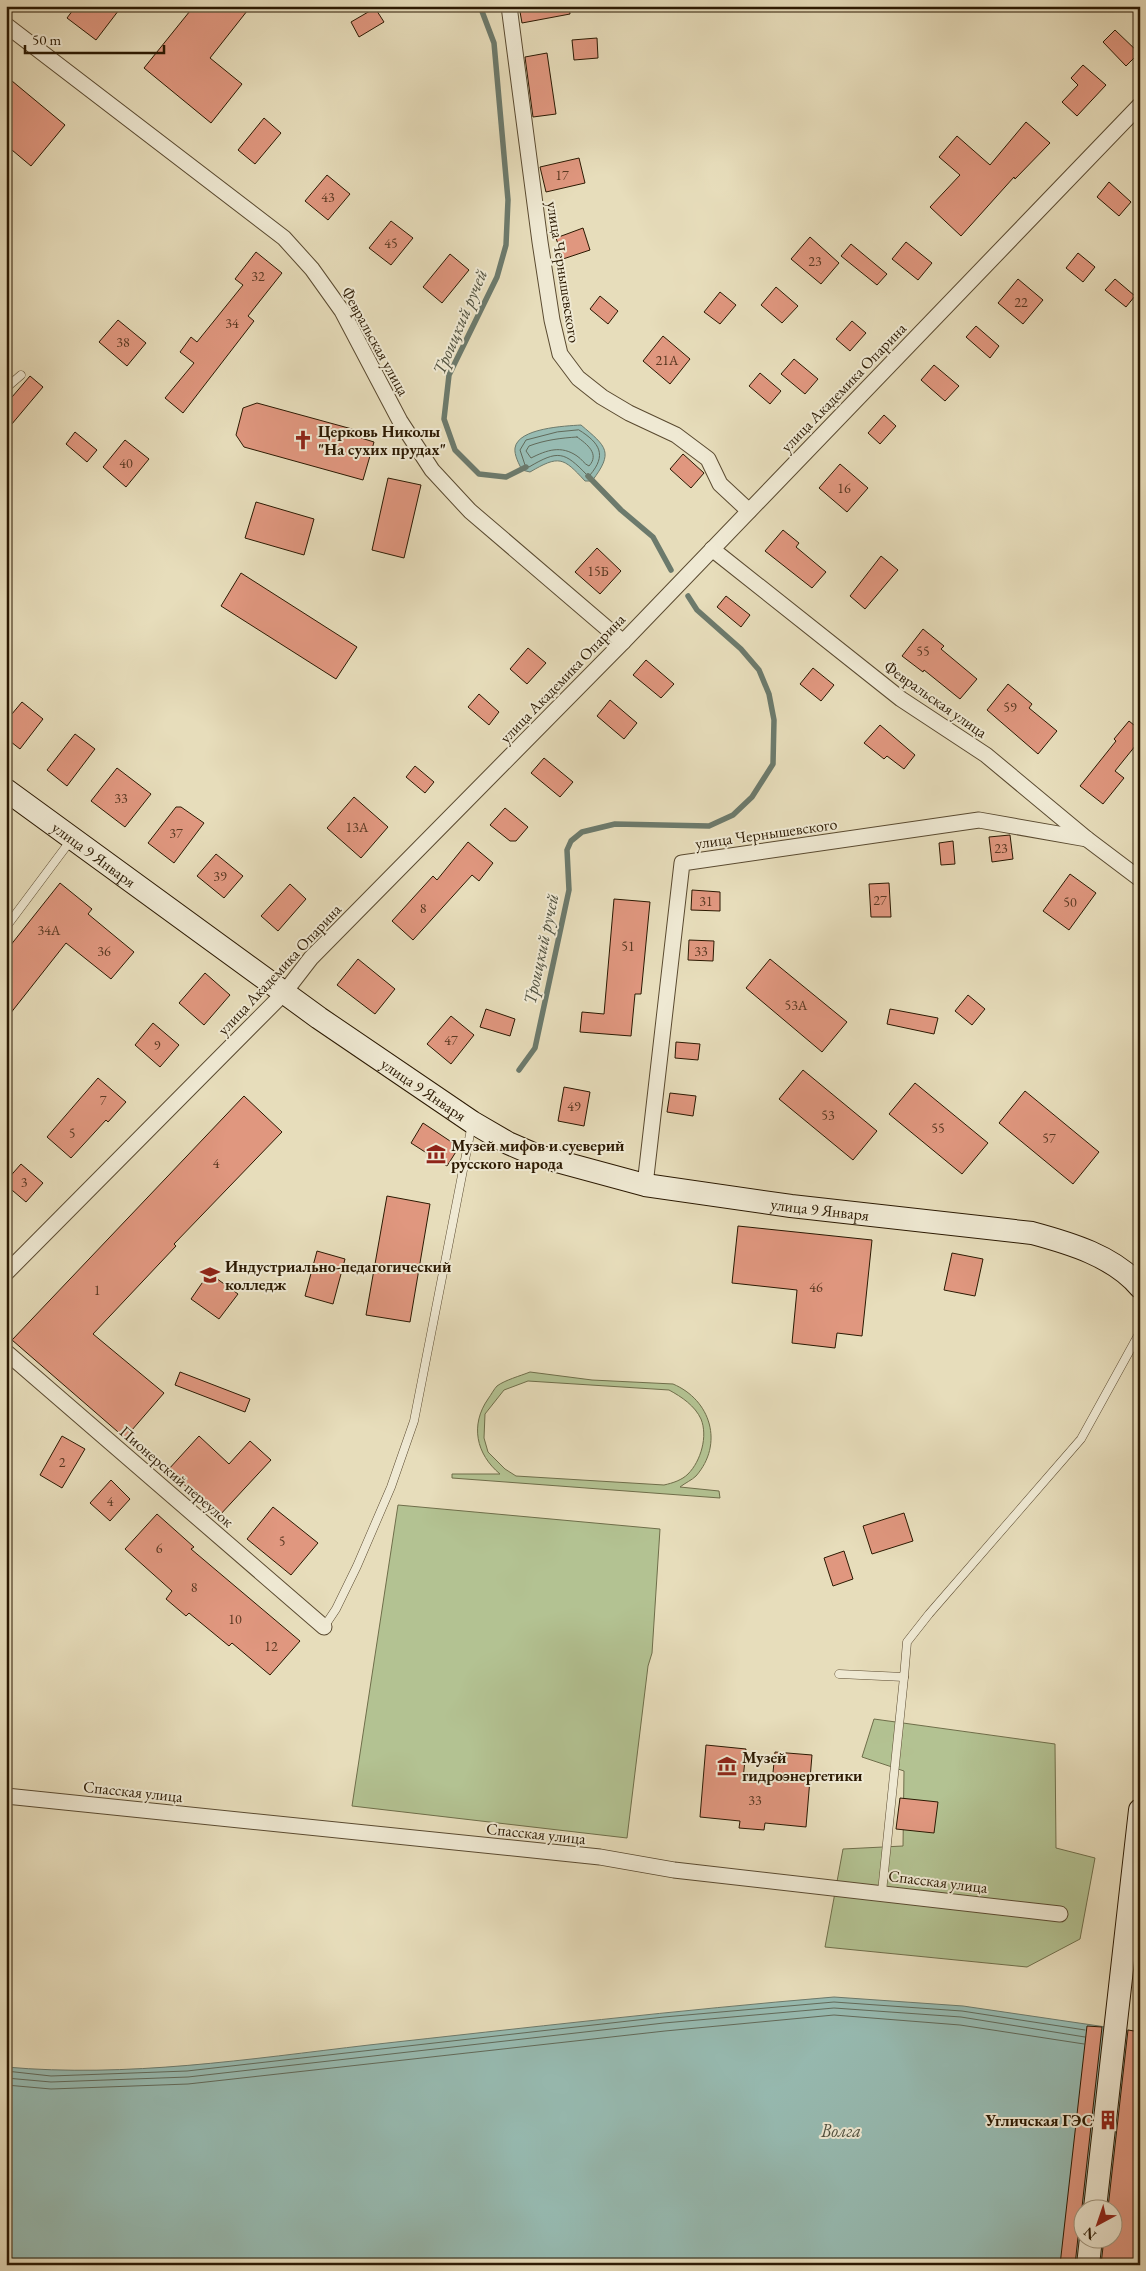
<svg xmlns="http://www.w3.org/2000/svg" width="1146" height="2271" font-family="'EB Garamond',serif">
	<rect width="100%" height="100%" fill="#e7ddbb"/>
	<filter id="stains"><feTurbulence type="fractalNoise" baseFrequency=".004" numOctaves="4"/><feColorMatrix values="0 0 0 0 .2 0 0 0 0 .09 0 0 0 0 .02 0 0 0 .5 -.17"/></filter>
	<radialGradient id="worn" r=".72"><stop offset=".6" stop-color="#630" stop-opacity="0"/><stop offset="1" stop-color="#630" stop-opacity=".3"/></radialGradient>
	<g fill="#b3c292" stroke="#6f6e4a" fill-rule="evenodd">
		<path d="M530,1372L592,1380L673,1384C711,1400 724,1444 696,1476C692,1480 685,1483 680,1487L719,1491L720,1498L452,1478V1474H500C476,1454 470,1425 488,1399C491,1395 494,1389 497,1386C505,1380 520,1376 530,1372ZM528,1381L669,1390C682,1397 695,1406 701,1419C708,1436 701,1461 688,1474C682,1480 673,1483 664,1485L516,1476L505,1469L488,1452L484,1438L485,1414L504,1390Z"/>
		<polygon points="398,1505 660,1529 652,1653 648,1666 627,1838 352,1806"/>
		<polygon points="874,1719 1055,1744 1056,1848 1095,1858 1080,1939 1027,1967 825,1947 843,1849 903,1846 904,1771 862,1757"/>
	</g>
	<g fill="#97bbb2" stroke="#6c7a6c" fill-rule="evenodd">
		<path d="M581,425C607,447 614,452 592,481H585C563,457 559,455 530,472L522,470C519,464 514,455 515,448C518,428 565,426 581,425Z"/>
		<path d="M834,1997L963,2006L1140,2032V2265H6V2067C127,2078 249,2059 369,2045C524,2028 679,2010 834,1997ZM1084,2208H1114V2238H1084Z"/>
	</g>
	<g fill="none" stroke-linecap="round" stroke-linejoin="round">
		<g stroke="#616a5a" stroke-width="1">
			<path d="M579,430C600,443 607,455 590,475H587C564,451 558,450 529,467L525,465L520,450L526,440L557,432Z"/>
			<path d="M577,437C587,444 600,454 589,466C584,464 582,459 577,456C561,445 547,450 531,458L526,451L529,446C545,440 561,438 577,437Z"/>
			<polyline points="6,2071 51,2076 187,2071 664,2017 834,2002 962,2011 1085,2030"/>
			<polyline points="6,2078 51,2082 188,2077 664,2023 834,2008 961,2017 1085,2037"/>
			<polyline points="6,2085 51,2089 188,2084 665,2031 834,2015 960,2025 1084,2044"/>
		</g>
		<g stroke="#6c7a6c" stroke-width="5.5">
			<polyline points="480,6 494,43 508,200 506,245 497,277 449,375 444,419 455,450 479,474 506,477 526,467"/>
			<polyline points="588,476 621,510 653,537 671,570"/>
			<polyline points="519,1070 535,1048 569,890 567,850 571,841 582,832 615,824 709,826 733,815 752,797 773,764 774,720 769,694 759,670 741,649 697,610 688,596"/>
		</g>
	</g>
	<g fill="#e0977f" stroke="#2b1902">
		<polygon points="76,6 122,6 96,40 67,18"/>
		<polygon points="194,6 251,6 210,58 242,84 211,123 144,68"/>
		<polygon points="519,6 569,6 570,14 522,23"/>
		<polygon points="375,8 384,22 359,37 351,22"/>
		<polygon points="1115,30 1139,53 1126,66 1103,42"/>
		<polygon points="597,38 598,58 574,60 572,40"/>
		<polygon points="547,53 556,114 533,117 525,57"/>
		<polygon points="1083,65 1106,85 1077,116 1062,102 1078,85 1071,78"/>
		<polygon points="6,76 65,125 31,166 6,145"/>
		<polygon points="264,118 281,133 255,164 238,150"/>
		<polygon points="1026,122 1050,143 1015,179 1014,177 961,236 930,207 960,175 939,157 957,136 990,165"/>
		<polygon points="579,158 585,183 546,192 540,167"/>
		<polygon points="327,175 350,194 328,220 305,201"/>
		<polygon points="1109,182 1131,202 1119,216 1097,197"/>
		<polygon points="391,221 413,238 391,265 369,248"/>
		<polygon points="583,228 590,250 563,259 556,238"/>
		<polygon points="810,237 839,263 821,284 791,259"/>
		<polygon points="906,242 932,263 918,280 892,259"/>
		<polygon points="851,244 887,274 877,285 841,256"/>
		<polygon points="256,252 282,273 248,316 254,321 183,413 165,398 194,363 180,352 191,337 197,342 243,285 235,279"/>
		<polygon points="1078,253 1095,267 1083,282 1066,268"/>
		<polygon points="450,254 469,270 442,303 423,287"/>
		<polygon points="1018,279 1043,300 1023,324 998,303"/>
		<polygon points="1115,279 1135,296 1126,307 1105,290"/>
		<polygon points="776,287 798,306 782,323 761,305"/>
		<polygon points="720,292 736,305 720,324 704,312"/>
		<polygon points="600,296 618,311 608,324 590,309"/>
		<polygon points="118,320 146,343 127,366 99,342"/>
		<polygon points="852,321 866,333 850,351 836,339"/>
		<polygon points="976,326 999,346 990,358 966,337"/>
		<polygon points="663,336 690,359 670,384 643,361"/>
		<polygon points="794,359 818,379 805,394 781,374"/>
		<polygon points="934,365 959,386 945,401 921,380"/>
		<polygon points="760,373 781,391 770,404 749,386"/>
		<polygon points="30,376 43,387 6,431 6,404"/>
		<polygon points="257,403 363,432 361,438 374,442 363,480 244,447 236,435 243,408"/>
		<polygon points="884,415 896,426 880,444 868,433"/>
		<polygon points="75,432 97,450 87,462 66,444"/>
		<polygon points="125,440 149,459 126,487 103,467"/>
		<polygon points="683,454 704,473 691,488 670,469"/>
		<polygon points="840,464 868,488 847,512 819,488"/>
		<polygon points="388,478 421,485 404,558 372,550"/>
		<polygon points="256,502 314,519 304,555 245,538"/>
		<polygon points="783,530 799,543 796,547 826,572 812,588 765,551"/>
		<polygon points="597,548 621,571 600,594 575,572"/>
		<polygon points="881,556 898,570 865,609 850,596"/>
		<polygon points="241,573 357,647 336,679 221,606"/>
		<polygon points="726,596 750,615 741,627 717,607"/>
		<polygon points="923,629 944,646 941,649 977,679 960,699 924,670 923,672 902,656"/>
		<polygon points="528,648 546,663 527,684 510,669"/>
		<polygon points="646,660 674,684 661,698 633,675"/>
		<polygon points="813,668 834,685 821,701 800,684"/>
		<polygon points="1008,684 1032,704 1029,708 1057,731 1038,754 987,710"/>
		<polygon points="479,694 499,712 489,725 468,707"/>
		<polygon points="610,700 637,723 624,739 597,716"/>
		<polygon points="22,702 43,719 20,749 6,738 6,721"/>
		<polygon points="1129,721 1140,730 1140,740 1115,771 1124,778 1103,804 1080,786 1116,741 1114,739"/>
		<polygon points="880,725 915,755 904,769 887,756 884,759 864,743"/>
		<polygon points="75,734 95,749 67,786 47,770"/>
		<polygon points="544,758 573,782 560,797 531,773"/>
		<polygon points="415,766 434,782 425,793 406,777"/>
		<polygon points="117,768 151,794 125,827 91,801"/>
		<polygon points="354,797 388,827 361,858 327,828"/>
		<polygon points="176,807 181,807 204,823 174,863 148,843"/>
		<polygon points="505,808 528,827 516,841 510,841 490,825"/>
		<polygon points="1010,835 1013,859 992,862 989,837"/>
		<polygon points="953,841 955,864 941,865 939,843"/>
		<polygon points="468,842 493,863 479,881 472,875 413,940 392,921 433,876 437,880"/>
		<polygon points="216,854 243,876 224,898 197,876"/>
		<polygon points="1070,874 1096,893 1069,930 1043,911"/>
		<polygon points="60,883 92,909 88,914 134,952 111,979 66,943 6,1019 6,951"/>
		<polygon points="889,883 891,917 871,917 869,884"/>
		<polygon points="290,884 306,899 278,931 261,916"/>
		<polygon points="692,890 720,892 720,911 691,910"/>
		<polygon points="614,899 650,902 641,994 635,994 631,1036 580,1032 582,1012 604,1014"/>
		<polygon points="689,940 714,941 713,961 688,960"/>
		<polygon points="358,959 395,989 375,1014 337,985"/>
		<polygon points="770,959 847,1022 822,1052 746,988"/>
		<polygon points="205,973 230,995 204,1025 179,1003"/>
		<polygon points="968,995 985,1009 972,1025 955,1011"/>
		<polygon points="486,1009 515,1019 510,1036 480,1027"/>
		<polygon points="890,1009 938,1018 934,1034 887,1024"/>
		<polygon points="451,1016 474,1035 451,1064 427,1044"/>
		<polygon points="153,1023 179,1045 160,1067 135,1045"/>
		<polygon points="676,1042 700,1044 698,1060 675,1058"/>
		<polygon points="803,1070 877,1131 853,1160 779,1099"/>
		<polygon points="98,1078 126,1102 108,1122 106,1120 71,1158 47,1137"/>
		<polygon points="915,1083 988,1143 962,1174 889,1114"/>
		<polygon points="564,1087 590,1092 584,1126 558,1121"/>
		<polygon points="1025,1091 1099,1152 1073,1184 999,1123"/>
		<polygon points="670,1093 696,1096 693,1116 667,1112"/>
		<polygon points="244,1096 282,1132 174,1244 176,1246 93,1334 164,1393 125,1438 12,1340"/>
		<polygon points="423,1123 459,1147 447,1166 411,1143"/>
		<polygon points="21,1164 43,1183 26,1202 6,1185 6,1181"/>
		<polygon points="387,1196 430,1204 410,1322 366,1315"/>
		<polygon points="738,1226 872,1240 862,1336 837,1333 835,1348 792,1343 797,1290 732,1283"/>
		<polygon points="317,1251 345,1259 333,1304 305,1296"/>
		<polygon points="952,1253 983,1259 975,1296 944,1290"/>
		<polygon points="209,1273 238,1294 219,1319 191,1299"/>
		<polygon points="180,1372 250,1399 245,1412 175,1385"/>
		<polygon points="62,1436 85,1449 62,1488 40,1475"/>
		<polygon points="199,1436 229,1464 250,1441 271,1460 219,1516 168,1470"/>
		<polygon points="111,1480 130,1499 110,1521 90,1503"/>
		<polygon points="273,1507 318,1543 291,1575 247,1539"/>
		<polygon points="904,1513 913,1541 872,1554 863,1526"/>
		<polygon points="157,1514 194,1547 191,1549 300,1641 270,1675 232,1643 229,1646 189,1613 186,1616 166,1599 172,1591 125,1549"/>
		<polygon points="844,1551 853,1579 833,1586 824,1558"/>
		<polygon points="706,1745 746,1749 743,1780 772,1783 775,1752 812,1755 806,1827 765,1823 764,1830 739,1828 740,1821 700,1817"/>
		<polygon points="900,1798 938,1802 934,1833 896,1829"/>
		<polygon points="1087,2026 1102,2027 1082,2207 1084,2228 1078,2237 1075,2265 1060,2265"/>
		<polygon points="1128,2030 1140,2032 1140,2265 1101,2265 1104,2238 1114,2238 1114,2208 1108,2208"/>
	</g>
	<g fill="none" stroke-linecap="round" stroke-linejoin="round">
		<defs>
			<g id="service">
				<polyline points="6,388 21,375"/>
				<polyline points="6,927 71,840"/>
				<polyline points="324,1627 336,1609 357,1566 391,1487 414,1421 472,1124"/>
				<polyline points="839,1674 904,1677 907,1642 929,1614 1081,1439 1140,1332"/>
				<polyline points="882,1892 904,1677"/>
			</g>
			<g id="minor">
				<polyline points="509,6 540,242 552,320 560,354 578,378 602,397 629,413 676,435 708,459 720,484 749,511"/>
				<polyline points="6,25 284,238 312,269 342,311 400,421 432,470 470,511 623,642"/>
				<polyline points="712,549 901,699 986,755 1087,839 1140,879"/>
				<polyline points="645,1185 682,863 979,820 1087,839"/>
				<polyline points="6,1273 284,993 311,958 623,642 1140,105"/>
				<polyline points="6,1352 324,1627"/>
				<polyline points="6,1796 600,1857 674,1870 1060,1914"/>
			</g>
			<g id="secondary">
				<path id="s1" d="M6,790L319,1018L472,1122L508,1143L538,1156L645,1185L791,1206L1032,1233C1069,1243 1114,1256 1140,1287"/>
				<polyline points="1095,2208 1140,1810"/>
				<polyline points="1088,2265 1091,2238"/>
			</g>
		</defs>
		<use href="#service" stroke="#5a4a30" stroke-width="9"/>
		<use href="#minor" stroke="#5a4a30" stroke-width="17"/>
		<use href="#secondary" stroke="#2b1902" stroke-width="24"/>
		<use href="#service" stroke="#efe9d3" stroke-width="8"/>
		<use href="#minor" stroke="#efe9d3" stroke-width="15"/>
		<use href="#secondary" stroke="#efe9d3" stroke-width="22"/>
	</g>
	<defs>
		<symbol id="church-bare" viewBox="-9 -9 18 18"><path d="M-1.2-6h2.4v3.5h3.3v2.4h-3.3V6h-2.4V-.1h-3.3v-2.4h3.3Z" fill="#8f2418" stroke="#efe9d3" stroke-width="2.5" paint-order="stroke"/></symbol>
		<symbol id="museum-bare" viewBox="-9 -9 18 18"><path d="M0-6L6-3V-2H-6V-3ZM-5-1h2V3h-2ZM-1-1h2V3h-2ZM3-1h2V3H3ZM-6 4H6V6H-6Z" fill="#8f2418" stroke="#efe9d3" stroke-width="2.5" paint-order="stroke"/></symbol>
		<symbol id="university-bare" viewBox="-9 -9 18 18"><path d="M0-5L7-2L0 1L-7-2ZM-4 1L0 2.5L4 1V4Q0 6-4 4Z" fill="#8f2418" stroke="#efe9d3" stroke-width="2.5" paint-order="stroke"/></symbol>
		<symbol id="building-bare" viewBox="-9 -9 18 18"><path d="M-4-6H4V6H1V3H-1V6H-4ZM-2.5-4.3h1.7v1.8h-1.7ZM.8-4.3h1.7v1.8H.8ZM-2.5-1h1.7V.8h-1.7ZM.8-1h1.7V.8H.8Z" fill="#8f2418" stroke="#efe9d3" stroke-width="2.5" paint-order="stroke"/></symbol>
	</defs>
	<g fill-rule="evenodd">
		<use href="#church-bare" x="289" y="426" width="28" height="28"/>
		<use href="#museum-bare" x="422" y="1140" width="28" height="28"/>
		<use href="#university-bare" x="196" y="1261" width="28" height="28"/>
		<use href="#museum-bare" x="713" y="1752" width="28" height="28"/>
		<use href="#building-bare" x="1094" y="2106" width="28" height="28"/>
	</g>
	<g text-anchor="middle" stroke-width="4" stroke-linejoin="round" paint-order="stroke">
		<g font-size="14" fill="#583821">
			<text x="562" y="180">17</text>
			<text x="328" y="202">43</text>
			<text x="391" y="248">45</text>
			<text x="815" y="266">23</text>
			<text x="258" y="281">32</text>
			<text x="1021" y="307">22</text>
			<text x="232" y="328">34</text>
			<text x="123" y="347">38</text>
			<text x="667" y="365">21А</text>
			<text x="126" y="468">40</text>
			<text x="844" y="493">16</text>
			<text x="598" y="576">15Б</text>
			<text x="923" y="656">55</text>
			<text x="1010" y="712">59</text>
			<text x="121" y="803">33</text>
			<text x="357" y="832">13А</text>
			<text x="176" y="838">37</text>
			<text x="1001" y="853">23</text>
			<text x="220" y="881">39</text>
			<text x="880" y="905">27</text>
			<text x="706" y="906">31</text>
			<text x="1070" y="907">50</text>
			<text x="423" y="913">8</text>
			<text x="49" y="935">34А</text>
			<text x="628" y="951">51</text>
			<text x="104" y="956">36</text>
			<text x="701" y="956">33</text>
			<text x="796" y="1010">53А</text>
			<text x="451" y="1045">47</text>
			<text x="157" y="1050">9</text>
			<text x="103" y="1105">7</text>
			<text x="574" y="1111">49</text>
			<text x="828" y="1120">53</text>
			<text x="938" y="1133">55</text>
			<text x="72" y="1138">5</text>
			<text x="1049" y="1143">57</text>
			<text x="216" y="1168">4</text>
			<text x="24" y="1187">3</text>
			<text x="816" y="1292">46</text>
			<text x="97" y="1295">1</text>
			<text x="62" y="1467">2</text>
			<text x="110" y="1506">4</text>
			<text x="282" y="1546">5</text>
			<text x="159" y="1553">6</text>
			<text x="194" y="1592">8</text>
			<text x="235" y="1624">10</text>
			<text x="271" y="1651">12</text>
			<text x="755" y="1805">33</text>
		</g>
		<g font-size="16" fill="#2b1902" stroke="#efe9d3">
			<text transform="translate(564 272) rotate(81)" y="6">улица Чернышевского</text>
			<text transform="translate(376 341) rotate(61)" y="6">Февральская улица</text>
			<text transform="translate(843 387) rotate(-46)" y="6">улица Академика Опарина</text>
			<text transform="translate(562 678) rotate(-46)" y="6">улица Академика Опарина</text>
			<text transform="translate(936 699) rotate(35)" y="6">Февральская улица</text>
			<text transform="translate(766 833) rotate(-8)" y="6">улица Чернышевского</text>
			<text dy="6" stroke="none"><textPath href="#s1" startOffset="109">улица 9 Января</textPath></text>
			<text transform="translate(279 969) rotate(-47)" y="6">улица Академика Опарина</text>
			<text dy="6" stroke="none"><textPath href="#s1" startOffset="514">улица 9 Января</textPath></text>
			<text dy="6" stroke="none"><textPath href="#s1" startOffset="934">улица 9 Января</textPath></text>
			<text transform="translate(177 1476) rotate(41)" y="6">Пионерский переулок</text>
			<text transform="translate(133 1791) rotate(6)" y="6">Спасская улица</text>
			<text transform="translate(536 1833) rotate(6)" y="6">Спасская улица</text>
			<text transform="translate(938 1881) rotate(7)" y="6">Спасская улица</text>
		</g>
		<g font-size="16" font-weight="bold" fill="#2b1902" stroke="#efe9d3" text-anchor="start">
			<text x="318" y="437">Церковь Николы<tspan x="318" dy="18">"На сухих прудах"</tspan></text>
			<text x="451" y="1151">Музей мифов и суеверий<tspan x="451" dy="18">русского народа</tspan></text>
			<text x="225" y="1272">Индустриально-педагогический<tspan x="225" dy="18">колледж</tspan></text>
			<text x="742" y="1763">Музей<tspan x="742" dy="18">гидроэнергетики</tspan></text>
			<text x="1093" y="2126" text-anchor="end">Угличская ГЭС</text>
		</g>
		<g font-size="18" font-style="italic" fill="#515240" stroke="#efe9d3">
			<text transform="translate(460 322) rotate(-67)" y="6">Троицкий ручей</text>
			<text transform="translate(541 949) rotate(-78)" y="6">Троицкий ручей</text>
			<text x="841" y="2137">Волга</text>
		</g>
	</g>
	<rect width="1146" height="2271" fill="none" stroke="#e7ddbb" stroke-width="25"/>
	<rect x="8" y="8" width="1131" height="2256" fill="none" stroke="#2b1902" stroke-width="2.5"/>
	<rect x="12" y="12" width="1121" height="2246" fill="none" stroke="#2b1902"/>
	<g transform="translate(1098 2224) rotate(220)"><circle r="24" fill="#efe9d3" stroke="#a1967f"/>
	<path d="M0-4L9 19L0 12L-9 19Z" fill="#8f2418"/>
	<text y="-8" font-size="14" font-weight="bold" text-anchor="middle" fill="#2b1902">N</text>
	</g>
	<path d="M25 45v8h139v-8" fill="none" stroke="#2b1902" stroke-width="2.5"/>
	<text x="32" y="45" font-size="15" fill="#2b1902" stroke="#efe9d3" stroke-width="4" paint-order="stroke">50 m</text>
	<rect width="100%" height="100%" filter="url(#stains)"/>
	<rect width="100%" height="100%" fill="url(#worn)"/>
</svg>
